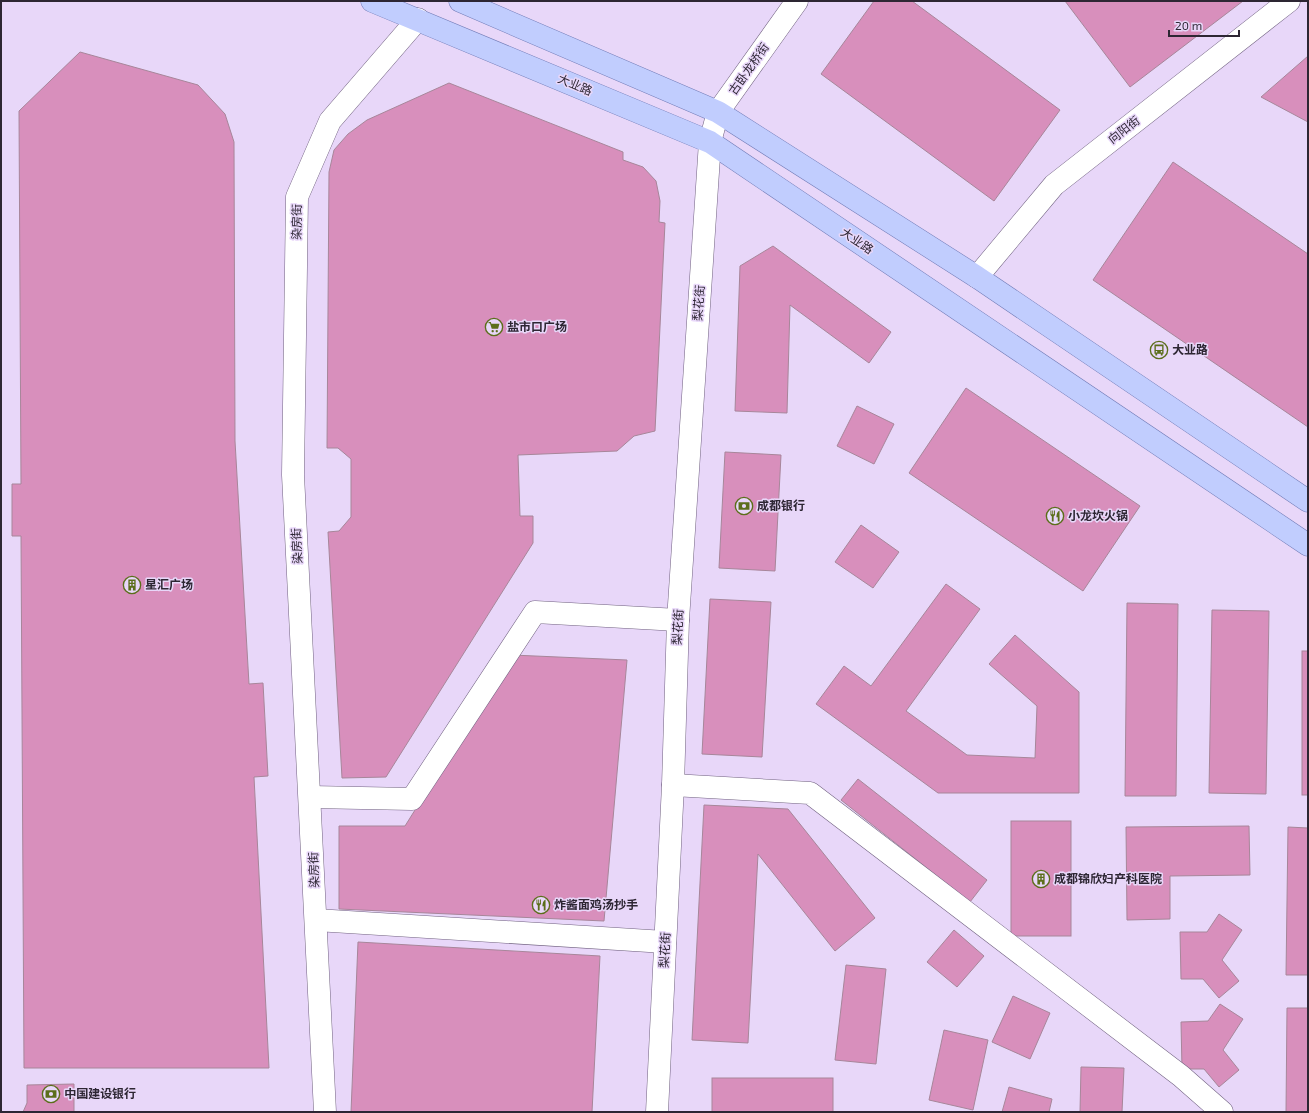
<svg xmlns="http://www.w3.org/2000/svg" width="1309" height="1113" font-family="'Exo 2','Noto Sans SC',sans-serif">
	<rect width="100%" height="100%" fill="#e8d7f9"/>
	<g fill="#d88fbc" stroke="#a7869a">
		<polygon points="874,1 912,1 1060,110 994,201 821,74"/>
		<polygon points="1065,1 1243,1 1130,87"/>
		<polygon points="80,52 198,85 225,114 234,142 235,441 249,684 263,683 268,776 254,777 269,1068 24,1068 21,536 12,536 12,484 21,484 19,111"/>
		<polygon points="1308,56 1308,122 1261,97"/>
		<polygon points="449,83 623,152 623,160 643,167 656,181 660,201 659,222 665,223 655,431 634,436 617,451 518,455 520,516 533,516 533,543 386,777 342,778 328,532 339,531 351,517 351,459 338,448 327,448 329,172 334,150 348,134 367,120"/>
		<polygon points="1173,162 1308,254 1308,427 1093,280"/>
		<polygon points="773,246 891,332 869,363 790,305 787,413 735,411 740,266"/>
		<polygon points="966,388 1140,506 1083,591 909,473"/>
		<polygon points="857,406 894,424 874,464 837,446"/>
		<polygon points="725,452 781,455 775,571 719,568"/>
		<polygon points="861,525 899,552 873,588 835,562"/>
		<polygon points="946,584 980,609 906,711 967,755 1035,758 1037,706 989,664 1015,635 1079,692 1079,793 938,793 816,704 844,666 871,686"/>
		<polygon points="710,599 771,602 762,757 702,754"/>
		<polygon points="1127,603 1178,604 1176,796 1125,796"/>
		<polygon points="1212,610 1269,611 1266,794 1209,793"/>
		<rect x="1302" y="651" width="6" height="144"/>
		<polygon points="512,655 627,660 604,921 339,909 339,826 405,826"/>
		<polygon points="858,779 987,880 970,902 841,800"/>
		<polygon points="704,805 788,809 875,918 835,951 758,854 748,1043 692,1040"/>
		<rect x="1011" y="821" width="60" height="115"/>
		<polygon points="1249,826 1250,875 1170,876 1170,919 1127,920 1126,827"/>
		<polygon points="1288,827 1308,828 1308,975 1286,975"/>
		<polygon points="1219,914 1242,930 1222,960 1239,981 1219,998 1203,979 1181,979 1180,932 1207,932"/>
		<polygon points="954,930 984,956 957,987 927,962"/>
		<polygon points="358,942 600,956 592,1112 351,1112"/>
		<polygon points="846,965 886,969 876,1064 835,1060"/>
		<polygon points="1013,996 1050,1013 1030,1059 992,1042"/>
		<polygon points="1220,1004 1243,1019 1223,1050 1239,1070 1219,1087 1204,1069 1182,1069 1181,1022 1208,1021"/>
		<polygon points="1287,1008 1308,1008 1308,1112 1286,1112"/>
		<polygon points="944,1030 988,1040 973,1110 929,1100"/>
		<polygon points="1081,1067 1124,1068 1122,1112 1080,1112"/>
		<rect x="712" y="1078" width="121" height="34"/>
		<polygon points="74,1084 74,1112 23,1112 27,1103 27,1085"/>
		<polygon points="1009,1087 1052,1099 1049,1112 1002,1112"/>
	</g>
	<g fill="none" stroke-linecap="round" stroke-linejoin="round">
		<defs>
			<g id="minor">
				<polyline points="977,277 1054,185 1289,1"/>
				<polyline points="673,785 810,793 1181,1076 1222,1112"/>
				<polyline points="311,797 412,799 535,612 678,620"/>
				<polyline points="316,920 665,942"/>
				<polyline points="325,1112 293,475 297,197 330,121 418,19"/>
				<polyline points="657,1112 673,785 678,620 710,142 718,112 797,1"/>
			</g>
			<g id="major">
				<polyline points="372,1 710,142 1308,545"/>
				<polyline points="460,1 718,112 977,277 1308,501"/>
			</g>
		</defs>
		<use href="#minor" stroke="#716280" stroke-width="23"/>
		<use href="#major" stroke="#727cb7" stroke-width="23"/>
		<use href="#minor" stroke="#fff" stroke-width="22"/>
		<use href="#major" stroke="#c1cdfe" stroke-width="22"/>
	</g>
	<defs>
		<symbol id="supermarket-ring" viewBox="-11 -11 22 22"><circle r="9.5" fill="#e8d7f9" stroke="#5c6e1b" stroke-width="1.5"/><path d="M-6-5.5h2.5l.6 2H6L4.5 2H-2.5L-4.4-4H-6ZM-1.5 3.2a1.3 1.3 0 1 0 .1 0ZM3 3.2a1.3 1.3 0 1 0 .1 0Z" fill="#5c6e1b"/></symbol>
		<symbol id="bus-ring" viewBox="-11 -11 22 22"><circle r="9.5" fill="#e8d7f9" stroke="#5c6e1b" stroke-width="1.5"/><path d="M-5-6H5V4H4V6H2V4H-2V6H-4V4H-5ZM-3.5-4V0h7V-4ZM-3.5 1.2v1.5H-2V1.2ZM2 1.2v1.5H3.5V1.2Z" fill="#5c6e1b"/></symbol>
		<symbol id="bank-ring" viewBox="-11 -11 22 22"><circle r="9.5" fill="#e8d7f9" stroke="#5c6e1b" stroke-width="1.5"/><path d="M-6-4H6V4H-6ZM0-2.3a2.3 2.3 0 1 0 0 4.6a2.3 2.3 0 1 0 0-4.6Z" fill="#5c6e1b"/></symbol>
		<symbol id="restaurant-ring" viewBox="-11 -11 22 22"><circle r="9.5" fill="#e8d7f9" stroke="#5c6e1b" stroke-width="1.5"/><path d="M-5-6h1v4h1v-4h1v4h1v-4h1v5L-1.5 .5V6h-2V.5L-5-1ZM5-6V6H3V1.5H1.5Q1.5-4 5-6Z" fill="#5c6e1b"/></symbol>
		<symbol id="building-ring" viewBox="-11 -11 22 22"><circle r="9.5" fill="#e8d7f9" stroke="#5c6e1b" stroke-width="1.5"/><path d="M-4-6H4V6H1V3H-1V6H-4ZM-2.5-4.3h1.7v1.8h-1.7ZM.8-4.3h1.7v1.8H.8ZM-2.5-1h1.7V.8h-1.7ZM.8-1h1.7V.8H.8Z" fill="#5c6e1b"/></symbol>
	</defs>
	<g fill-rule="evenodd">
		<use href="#supermarket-ring" x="484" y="317" width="20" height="20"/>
		<use href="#bus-ring" x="1149" y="340" width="20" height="20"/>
		<use href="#bank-ring" x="734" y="496" width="20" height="20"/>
		<use href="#restaurant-ring" x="1045" y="506" width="20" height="20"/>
		<use href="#building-ring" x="122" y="575" width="20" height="20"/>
		<use href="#building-ring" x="1031" y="869" width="20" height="20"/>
		<use href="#restaurant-ring" x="531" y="895" width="20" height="20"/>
		<use href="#bank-ring" x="41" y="1084" width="20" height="20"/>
	</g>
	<g text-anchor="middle" stroke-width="3" stroke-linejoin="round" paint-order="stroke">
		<g font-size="12" fill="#2d2633" stroke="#e8d7f9">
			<text transform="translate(749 69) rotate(-55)" y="4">古卧龙桥街</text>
			<text transform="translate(575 85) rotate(23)" y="4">大业路</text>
			<text transform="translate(1124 130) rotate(-38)" y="4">向阳街</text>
			<text transform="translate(297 222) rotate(-89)" y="4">染房街</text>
			<text transform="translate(857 241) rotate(34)" y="4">大业路</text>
			<text transform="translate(699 303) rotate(-86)" y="4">梨花街</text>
			<text transform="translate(297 546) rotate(-93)" y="4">染房街</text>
			<text transform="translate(678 627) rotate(-87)" y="4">梨花街</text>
			<text transform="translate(314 870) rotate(-92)" y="4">染房街</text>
			<text transform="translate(665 950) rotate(-87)" y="4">梨花街</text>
		</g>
		<g font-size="12" font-weight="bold" fill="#2d2633" stroke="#e8d7f9" text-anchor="start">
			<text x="507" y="331">盐市口广场</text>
			<text x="1172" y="354">大业路</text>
			<text x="757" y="510">成都银行</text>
			<text x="1068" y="520">小龙坎火锅</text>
			<text x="145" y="589">星汇广场</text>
			<text x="1054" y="883">成都锦欣妇产科医院</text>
			<text x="554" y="909">炸酱面鸡汤抄手</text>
			<text x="64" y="1098">中国建设银行</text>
		</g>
	</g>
	<rect width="1309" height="1113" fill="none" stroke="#2d2633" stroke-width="4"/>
	<path d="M1169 30v6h70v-6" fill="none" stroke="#2d2633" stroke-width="2"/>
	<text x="1175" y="30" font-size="12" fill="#2d2633" stroke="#e8d7f9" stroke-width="3" paint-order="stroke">20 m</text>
</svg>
